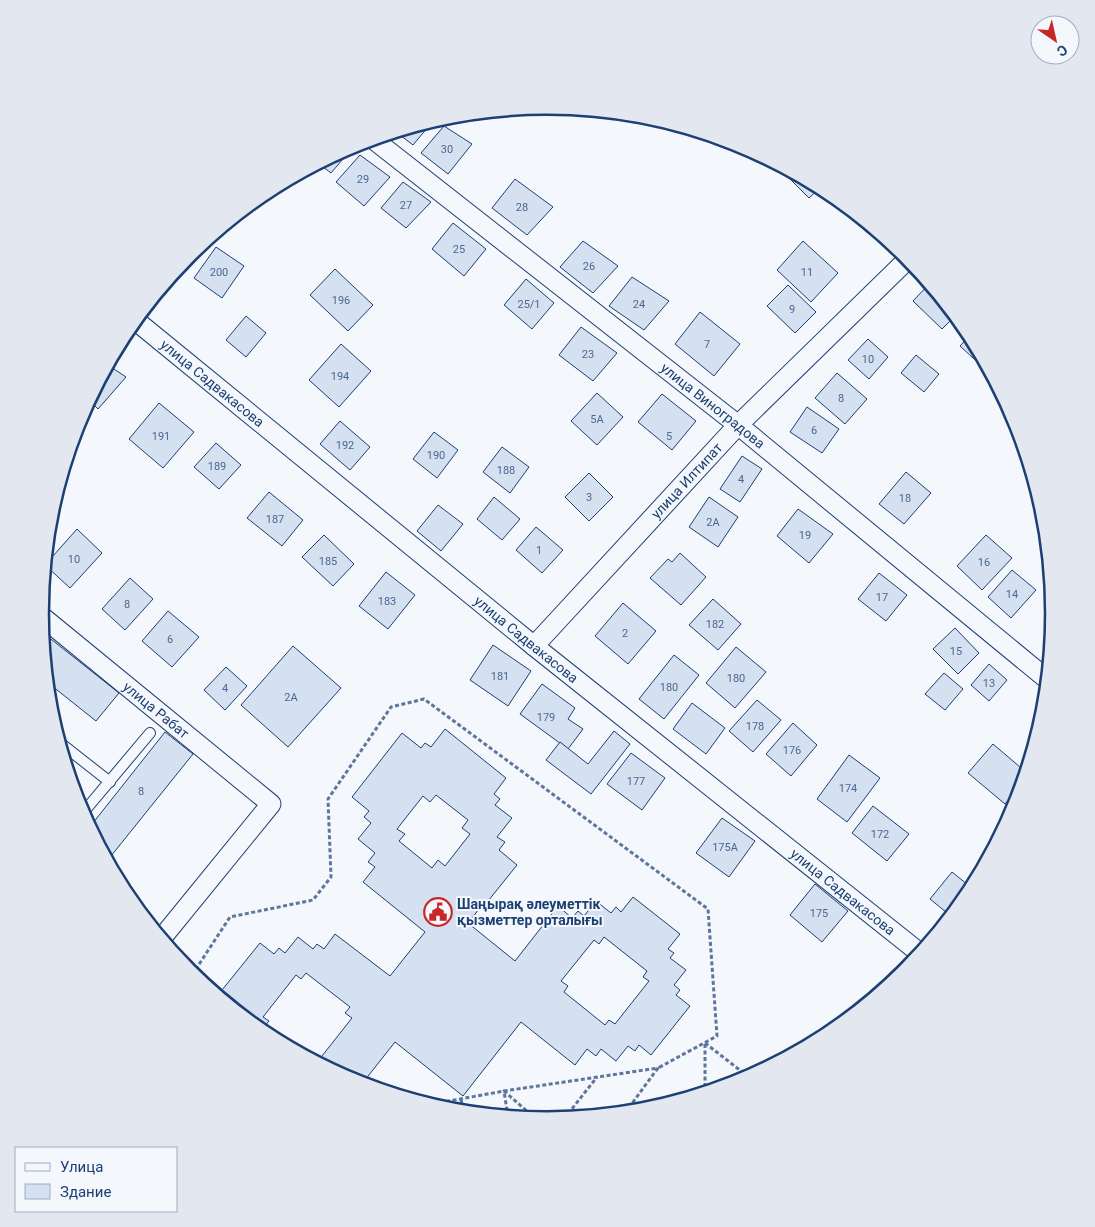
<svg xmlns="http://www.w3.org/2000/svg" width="1095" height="1227" font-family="Roboto,sans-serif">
	<rect width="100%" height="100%" fill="#f4f7fb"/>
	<g fill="#d5e0f0" stroke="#1d3f73" fill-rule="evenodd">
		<polygon points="433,121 413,145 396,132"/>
		<polygon points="444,126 472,144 448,174 421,153"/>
		<polygon points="354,145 355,145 331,173 318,163"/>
		<polygon points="360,155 390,177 364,206 336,182"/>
		<polygon points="794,173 821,187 809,198 789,178"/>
		<polygon points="515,179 553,207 527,235 492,208"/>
		<polygon points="403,182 431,202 406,228 381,208"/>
		<polygon points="845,204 874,228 869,234 840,209"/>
		<polygon points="453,223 486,249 464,276 432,249"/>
		<polygon points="583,241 618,266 593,293 560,267"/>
		<polygon points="803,241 838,273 811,302 777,270"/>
		<polygon points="216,247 244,266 222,298 194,278"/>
		<polygon points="335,269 373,305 348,331 310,295"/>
		<polygon points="632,277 669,301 644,330 609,306"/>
		<polygon points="526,279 554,303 532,329 504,305"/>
		<polygon points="930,283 956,315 942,329 913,301"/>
		<polygon points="788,285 816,312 795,333 767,306"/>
		<polygon points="700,312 740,344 714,376 675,344"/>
		<polygon points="246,316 266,333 246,357 226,340"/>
		<polygon points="581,327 617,353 593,381 559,355"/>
		<polygon points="971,334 988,366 985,369 960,346"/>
		<polygon points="868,339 888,357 869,379 848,360"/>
		<polygon points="341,344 371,371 339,407 309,380"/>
		<polygon points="916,355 939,374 924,392 901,373"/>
		<polygon points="108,365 126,377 98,409 89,400"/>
		<polygon points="837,373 867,399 845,424 815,398"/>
		<polygon points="597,393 623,417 597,445 571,421"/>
		<polygon points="662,394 696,421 672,450 638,422"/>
		<polygon points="159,403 194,432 163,468 129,439"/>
		<polygon points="807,407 839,429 822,453 790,432"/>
		<polygon points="340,421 370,447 350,470 320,444"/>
		<polygon points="434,432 458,450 437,478 413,459"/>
		<polygon points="216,443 241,465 219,489 194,467"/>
		<polygon points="502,447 529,467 510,493 483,472"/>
		<polygon points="742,456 762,469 740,502 720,489"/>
		<polygon points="906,472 931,493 904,524 879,504"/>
		<polygon points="589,473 613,497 589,521 565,497"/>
		<polygon points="269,492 303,520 282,546 247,518"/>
		<polygon points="494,497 520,519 502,540 477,519"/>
		<polygon points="709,497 738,517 718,547 689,527"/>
		<polygon points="438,505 463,524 441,551 417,531"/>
		<polygon points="798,509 833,534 809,563 777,536"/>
		<polygon points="536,527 563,550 542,573 516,550"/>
		<polygon points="77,529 102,553 70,588 45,565"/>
		<polygon points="324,535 354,564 333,586 302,557"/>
		<polygon points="986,535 1012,558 982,590 957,566"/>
		<polygon points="680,553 706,577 681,605 650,578 668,559 672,562"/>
		<polygon points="1012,570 1036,590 1011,618 988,597"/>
		<polygon points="386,572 415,595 388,629 359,606"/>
		<polygon points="879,573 907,595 886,621 858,599"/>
		<polygon points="130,578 153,599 125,630 102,609"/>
		<polygon points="713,599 741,624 718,650 689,625"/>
		<polygon points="623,603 656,631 628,664 595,636"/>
		<polygon points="168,611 199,637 172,667 142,641"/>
		<polygon points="955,628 979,653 958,674 933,649"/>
		<polygon points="42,632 119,693 96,721 47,682"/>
		<polygon points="493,645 531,671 508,706 470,680"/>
		<polygon points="293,646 341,688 288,747 241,705"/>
		<polygon points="736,647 766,672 735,708 706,683"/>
		<polygon points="674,655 699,675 664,719 639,699"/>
		<polygon points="989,664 1007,680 989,701 971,685"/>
		<polygon points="226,667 247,686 225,710 204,690"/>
		<polygon points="944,673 963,689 945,710 925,694"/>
		<polygon points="542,684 575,708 568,719 583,729 568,749 520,714"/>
		<polygon points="757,700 781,720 753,752 729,731"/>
		<polygon points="692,703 725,728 706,754 673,729"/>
		<polygon points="793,723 817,745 791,776 766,754"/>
		<path d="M445,729L506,778L494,794L500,799L495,805L512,818L497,837L505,842L499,850L517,865L484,906L483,904L468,923L515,961L558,906L572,918L578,911L584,916L596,901L611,913L616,907L621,912L633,897L680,934L668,949L674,953L670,958L686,970L674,985L680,990L676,995L690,1006L651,1055L639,1045L635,1051L628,1046L616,1061L601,1049L596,1056L587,1049L575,1065L521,1022L463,1096L395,1042L361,1085L353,1082L309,1059L312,1056L318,1061L352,1018L345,1013L350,1007L306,973L301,979L296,975L263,1017L269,1021L263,1028L286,1047L265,1035L239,1014L240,1012L233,1007L237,1002L222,990L260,943L274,954L279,948L285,953L298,937L313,949L317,944L324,949L335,934L390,976L425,932L363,882L375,867L368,862L375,853L358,839L371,823L364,817L369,811L352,797L402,733L421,748L425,743L431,747ZM436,795L468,820L462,828L470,834L445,866L438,860L432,868L399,841L405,834L397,829L423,796L430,802ZM604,937L647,971L643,977L649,981L615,1024L609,1020L605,1025L564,992L568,986L561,981L594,940L599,944Z"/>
		<polygon points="614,731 630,744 591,794 546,760 560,742 588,764"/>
		<polygon points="165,732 193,754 107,861 89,828"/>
		<polygon points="993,744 1027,773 1024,782 1005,804 968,773"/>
		<polygon points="631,753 665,778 642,810 607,784"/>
		<polygon points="849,755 880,778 847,822 817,799"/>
		<polygon points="873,806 909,834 887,861 852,833"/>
		<polygon points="722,818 755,841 729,877 696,853"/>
		<polygon points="952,872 973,889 952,917 930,899"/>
		<polygon points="815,884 848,911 822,942 790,915"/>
	</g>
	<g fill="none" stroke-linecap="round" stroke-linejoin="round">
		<defs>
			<g id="lane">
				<polyline points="59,742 110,782"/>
				<polyline points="82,814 150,733"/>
			</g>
			<g id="street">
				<path id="s1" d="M373,139L738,425L1048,680"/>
				<path id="s2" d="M135,320L534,646L921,954"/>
				<path id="s3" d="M40,615L271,804L161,939"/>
				<path id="s4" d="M534,646L738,425L909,258"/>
			</g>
		</defs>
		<use href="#lane" stroke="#1d3f73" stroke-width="12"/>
		<use href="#street" stroke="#1d3f73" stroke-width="21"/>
		<g stroke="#5e769c" stroke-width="3" stroke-dasharray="4 2.5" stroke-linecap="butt">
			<polyline points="192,975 230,917 313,900 331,877 328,799 391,707 424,699 708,909 717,1036 658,1068"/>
			<polyline points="705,1043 750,1078"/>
			<polyline points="705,1044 705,1094"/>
			<polyline points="461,1099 464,1113"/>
			<polyline points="427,1105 504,1091 537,1120"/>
			<polyline points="508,1117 504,1091 658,1068 625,1113"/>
			<polyline points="564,1119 597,1077"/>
		</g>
		<use href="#lane" stroke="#f4f7fb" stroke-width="10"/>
		<use href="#street" stroke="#f4f7fb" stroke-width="19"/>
	</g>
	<defs>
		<symbol id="civic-ring" viewBox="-11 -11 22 22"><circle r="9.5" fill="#f4f7fb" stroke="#c62828" stroke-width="1.5"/><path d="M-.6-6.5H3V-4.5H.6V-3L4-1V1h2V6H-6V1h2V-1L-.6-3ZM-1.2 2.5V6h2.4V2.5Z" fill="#c62828"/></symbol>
	</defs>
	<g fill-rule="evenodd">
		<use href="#civic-ring" x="422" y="896" width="32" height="32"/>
	</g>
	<g text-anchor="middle" stroke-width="4" stroke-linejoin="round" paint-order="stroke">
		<g font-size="11" fill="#4b6792">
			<text x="447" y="153">30</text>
			<text x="363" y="183">29</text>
			<text x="406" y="209">27</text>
			<text x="522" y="211">28</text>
			<text x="459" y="253">25</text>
			<text x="589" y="270">26</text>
			<text x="219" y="276">200</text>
			<text x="807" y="276">11</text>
			<text x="341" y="304">196</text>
			<text x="529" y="308">25/1</text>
			<text x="639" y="308">24</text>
			<text x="792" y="313">9</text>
			<text x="707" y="348">7</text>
			<text x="588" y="358">23</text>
			<text x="868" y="363">10</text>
			<text x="340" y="380">194</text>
			<text x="841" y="402">8</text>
			<text x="597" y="423">5А</text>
			<text x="814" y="434">6</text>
			<text x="161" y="440">191</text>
			<text x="669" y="440">5</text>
			<text x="345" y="449">192</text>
			<text x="436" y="459">190</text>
			<text x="217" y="470">189</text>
			<text x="506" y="474">188</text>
			<text x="741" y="483">4</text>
			<text x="589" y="501">3</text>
			<text x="905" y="502">18</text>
			<text x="275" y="523">187</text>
			<text x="713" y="526">2А</text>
			<text x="805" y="539">19</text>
			<text x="539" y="554">1</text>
			<text x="74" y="563">10</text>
			<text x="328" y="565">185</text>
			<text x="984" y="566">16</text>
			<text x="1012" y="598">14</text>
			<text x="882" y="601">17</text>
			<text x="387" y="605">183</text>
			<text x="127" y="608">8</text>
			<text x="715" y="628">182</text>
			<text x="625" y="637">2</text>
			<text x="170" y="643">6</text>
			<text x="956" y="655">15</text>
			<text x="500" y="680">181</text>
			<text x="736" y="682">180</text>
			<text x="989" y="687">13</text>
			<text x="669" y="691">180</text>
			<text x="225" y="692">4</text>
			<text x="291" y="701">2А</text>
			<text x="546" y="721">179</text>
			<text x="755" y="730">178</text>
			<text x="792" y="754">176</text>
			<text x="636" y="785">177</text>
			<text x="848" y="792">174</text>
			<text x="141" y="795">8</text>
			<text x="880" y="838">172</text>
			<text x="725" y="851">175А</text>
			<text x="819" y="917">175</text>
		</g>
		<g font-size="14" fill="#1d3f73" stroke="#f4f7fb">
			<text dy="5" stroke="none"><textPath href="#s2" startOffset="100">улица Садвакасова</textPath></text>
			<text dy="5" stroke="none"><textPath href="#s1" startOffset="432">улица Виноградова</textPath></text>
			<text dy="5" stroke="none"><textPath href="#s4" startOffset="225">улица Илтипат</textPath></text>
			<text dy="5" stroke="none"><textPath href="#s2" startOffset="505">улица Садвакасова</textPath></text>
			<text dy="5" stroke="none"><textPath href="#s3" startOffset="150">улица Рабат</textPath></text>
			<text dy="5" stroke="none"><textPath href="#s2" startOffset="910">улица Садвакасова</textPath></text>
		</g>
		<g font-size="14" font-weight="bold" fill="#1d3f73" stroke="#f4f7fb" text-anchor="start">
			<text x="457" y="909">Шаңырақ әлеуметтік<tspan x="457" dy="16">қызметтер орталығы</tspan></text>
		</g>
	</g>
	<path d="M0 0H1095V1227H0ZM49 613a498 498 0 1 1 996 0a498 498 0 1 1-996 0Z" fill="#e3e8f0" fill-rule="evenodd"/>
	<path fill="none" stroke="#1d3f73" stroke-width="2.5" d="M49 613a498 498 0 1 1 996 0a498 498 0 1 1-996 0Z"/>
	<rect x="15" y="1147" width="162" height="65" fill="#f4f7fb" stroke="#9eadc5"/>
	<rect x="25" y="1163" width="25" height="8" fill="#f4f7fb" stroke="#9eadc5"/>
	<text x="60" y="1172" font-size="15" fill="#1d3f73">Улица</text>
	<rect x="25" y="1184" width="25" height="15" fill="#d5e0f0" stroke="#9eadc5"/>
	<text x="60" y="1197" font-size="15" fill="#1d3f73">Здание</text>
	<g transform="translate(1055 40) rotate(146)"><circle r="24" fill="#f4f7fb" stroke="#9eadc5"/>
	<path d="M0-4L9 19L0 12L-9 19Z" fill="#c62828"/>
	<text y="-8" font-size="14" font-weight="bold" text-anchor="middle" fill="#1d3f73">С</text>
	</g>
</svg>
